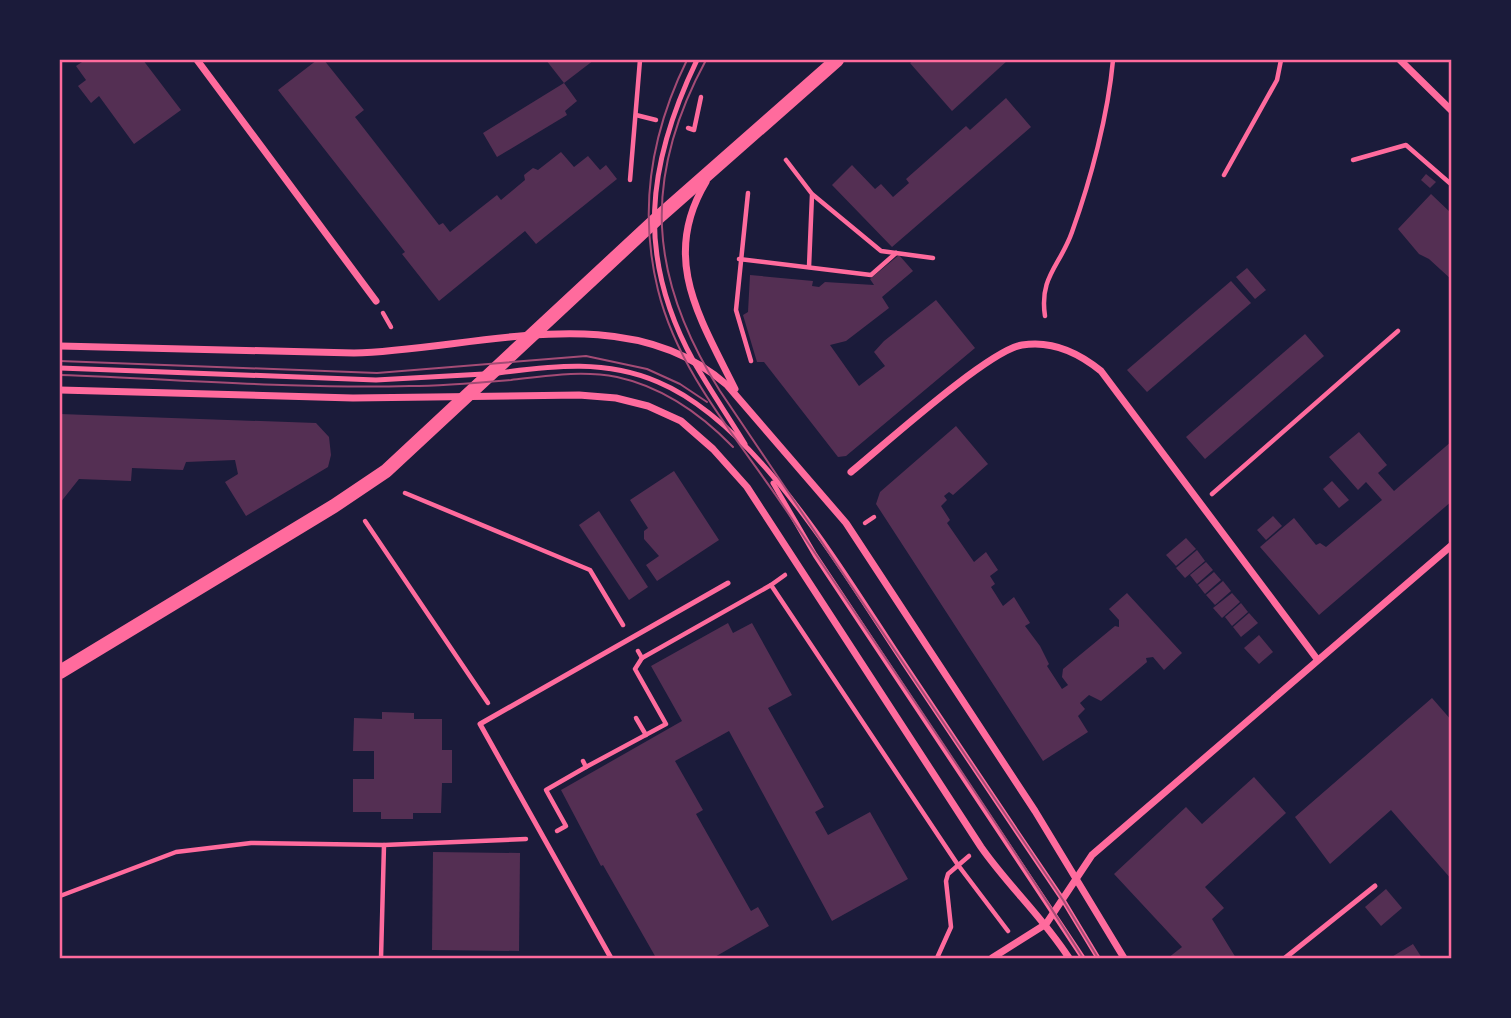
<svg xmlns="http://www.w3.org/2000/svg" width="1511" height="1018" font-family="'DM Sans',sans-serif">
	<rect width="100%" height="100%" fill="#1b1b3a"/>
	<g fill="#542f53">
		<polygon points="85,60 143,60 181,110 134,144 99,96 91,103 78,86 86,80 76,66"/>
		<polygon points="317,60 324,60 364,110 355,117 439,225 443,223 450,232 497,195 501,200 525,180 524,175 533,168 538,170 561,152 574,167 588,156 600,170 606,165 617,179 536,244 525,231 439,301 402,254 405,252 278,90"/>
		<polygon points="546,60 594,60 564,83"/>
		<polygon points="914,60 1008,60 952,111 910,63"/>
		<polygon points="564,83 577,101 565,111 567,115 497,157 483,133"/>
		<polygon points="1006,98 1031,127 892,247 832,185 852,165 875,189 881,184 893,197 909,183 906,179 966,126 970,130"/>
		<polygon points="1426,174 1436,182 1430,188 1421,180"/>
		<polygon points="1431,194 1452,214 1452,280 1429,259 1419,254 1398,229"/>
		<polygon points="899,255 913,271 882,297 889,308 846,341 830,345 859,386 885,366 874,352 884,341 936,300 975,348 846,456 838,457 764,362 757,362 743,315 748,312 750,275 813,281 812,286 819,287 825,282 874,285 870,279"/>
		<polygon points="1247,268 1266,290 1255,299 1236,277"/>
		<polygon points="1231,281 1251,303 1147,392 1127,370"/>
		<polygon points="1305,334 1324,356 1205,459 1186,437"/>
		<polygon points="60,414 316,423 329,437 331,455 328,467 246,516 225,482 238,474 235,460 186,462 183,470 132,468 131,481 79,479 60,503"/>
		<polygon points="956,426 988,464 953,495 949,492 944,496 947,500 941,506 950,520 947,523 974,562 986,552 998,570 990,576 995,584 991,587 1003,606 1014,597 1030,623 1025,626 1040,646 1049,664 1047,666 1062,689 1068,685 1062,677 1063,669 1115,626 1119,627 1119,620 1109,609 1127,593 1182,653 1164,670 1153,657 1146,658 1147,662 1101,701 1089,695 1080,703 1085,709 1078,716 1088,732 1043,761 876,504 880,492"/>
		<polygon points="1359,432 1387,465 1378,473 1394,491 1452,441 1452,501 1319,615 1260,547 1294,518 1316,545 1320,543 1326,547 1382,500 1366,482 1358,490 1329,457"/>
		<polygon points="674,471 719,540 657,581 646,565 659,556 644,539 644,531 648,528 630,500"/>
		<polygon points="1332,481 1349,500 1339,508 1323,489"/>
		<polygon points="599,511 648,587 629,600 579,525"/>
		<polygon points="1273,516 1282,526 1266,540 1257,530"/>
		<polygon points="1186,538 1196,549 1176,566 1166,555"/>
		<polygon points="1197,550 1205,561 1185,578 1176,568"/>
		<polygon points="1206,562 1213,570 1197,584 1190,575"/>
		<polygon points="1214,572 1221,580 1205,594 1198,585"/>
		<polygon points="1223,581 1231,591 1215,605 1206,595"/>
		<polygon points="1232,593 1240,602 1222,618 1213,608"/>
		<polygon points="1241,603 1248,612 1232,626 1225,617"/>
		<polygon points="1249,613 1258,623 1241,637 1233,627"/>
		<polygon points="728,623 733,633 752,623 792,695 768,708 824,807 815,812 828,835 870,812 908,879 832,921 729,731 675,761 703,810 696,814 751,911 758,907 769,926 713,958 652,958 655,956 603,865 601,866 561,790 682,721 651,666"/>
		<polygon points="1259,635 1273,652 1259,664 1244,648"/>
		<polygon points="1432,698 1452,721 1452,880 1391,810 1330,864 1295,817"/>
		<polygon points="382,712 414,713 414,719 442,719 442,750 452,750 452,783 442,783 441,813 413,813 413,819 381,819 381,812 353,812 353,779 374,779 374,751 353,751 354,718 382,719"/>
		<polygon points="1254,777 1286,813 1205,887 1224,908 1212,919 1236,958 1168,958 1182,947 1114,874 1186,807 1202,824"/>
		<polygon points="433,852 520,853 519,951 432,950"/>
		<polygon points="1386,889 1402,908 1381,926 1365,907"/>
		<polygon points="1413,944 1422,958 1390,958"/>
	</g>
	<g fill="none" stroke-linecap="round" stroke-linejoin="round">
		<g stroke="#ff6b9d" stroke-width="4.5">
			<polyline points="636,115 656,120"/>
			<polyline points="688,128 694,130 701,97"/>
			<polyline points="786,160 812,194 881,251 933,258"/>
			<polyline points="1353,160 1406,145 1452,185"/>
			<polyline points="1224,175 1277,80 1281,60"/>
			<polyline points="630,180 640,60"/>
			<polyline points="748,193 736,310 751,361"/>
			<polyline points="739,259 871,275 896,253"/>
			<polyline points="809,267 812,195"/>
			<polyline points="383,313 391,327"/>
			<path d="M1045,316C1039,277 1060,266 1072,232C1091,179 1108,115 1113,60"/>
			<polyline points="405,493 590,570 623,625"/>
			<polyline points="1212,494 1398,331"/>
			<polyline points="365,521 488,703"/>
			<polyline points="865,523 874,517"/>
			<polyline points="771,585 785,575"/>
			<polyline points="638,651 642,658 771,585 958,865 1008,931"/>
			<polyline points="636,718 646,735"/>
			<polyline points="583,761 586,767 666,724 635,669 642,658"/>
			<polyline points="557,831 566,826 546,790 586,767"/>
			<polyline points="60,896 176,852 251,843 384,845 526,839"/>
			<polyline points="381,958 384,845"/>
			<polyline points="937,958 951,927 946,881 948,874 969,856"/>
		</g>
		<g stroke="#ff6b9d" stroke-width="5">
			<path d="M697,60C647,164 635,256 694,362C710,390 728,416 745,444"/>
			<polyline points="60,368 376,380 484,374"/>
			<path d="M497,373C553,366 605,359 658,382C758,424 844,574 903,662C956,741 1009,821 1063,900L1098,958"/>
			<polyline points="773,483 815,555 1083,958"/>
			<polyline points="611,958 480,724 728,583"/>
			<polyline points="1285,958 1375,886"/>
		</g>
		<g stroke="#ff6b9d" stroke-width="7">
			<polyline points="197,60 376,301"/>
			<polyline points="1400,60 1452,111"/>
			<path d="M706,182C660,258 700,318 735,389"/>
			<path d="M60,346L354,353C475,350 626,295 727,385L846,523L1035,811L1124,958"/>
			<path d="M60,390L353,398L579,395L616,398L648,406L681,421L713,449L747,487L981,847C1009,887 1042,916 1069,958"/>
			<path d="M851,472C884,445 989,350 1022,345C1052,340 1079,353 1101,371L1317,659"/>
			<polyline points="992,958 1046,924 1092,855 1452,545"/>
		</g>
		<polyline stroke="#ff6b9d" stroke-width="14" points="60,672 334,506 386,471 661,215 837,60"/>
		<g stroke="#a44b75" stroke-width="2">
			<path d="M687,60C651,133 638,209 658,290C679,375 741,442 788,513C887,661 988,808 1083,958"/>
			<path d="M706,60C642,178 648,277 720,391L1063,900L1098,958"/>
			<polyline points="60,361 377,373 586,356 647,369 680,384 707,402"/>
			<path d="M60,375C176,379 294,389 410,386C444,386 477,383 511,380C546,376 581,370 617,377C663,387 701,414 733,447"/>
		</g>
	</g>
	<rect width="1511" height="1018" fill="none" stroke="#1b1b3a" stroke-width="122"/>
	<rect x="61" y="61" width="1389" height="896" fill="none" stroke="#ff6b9d" stroke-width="2.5"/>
</svg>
